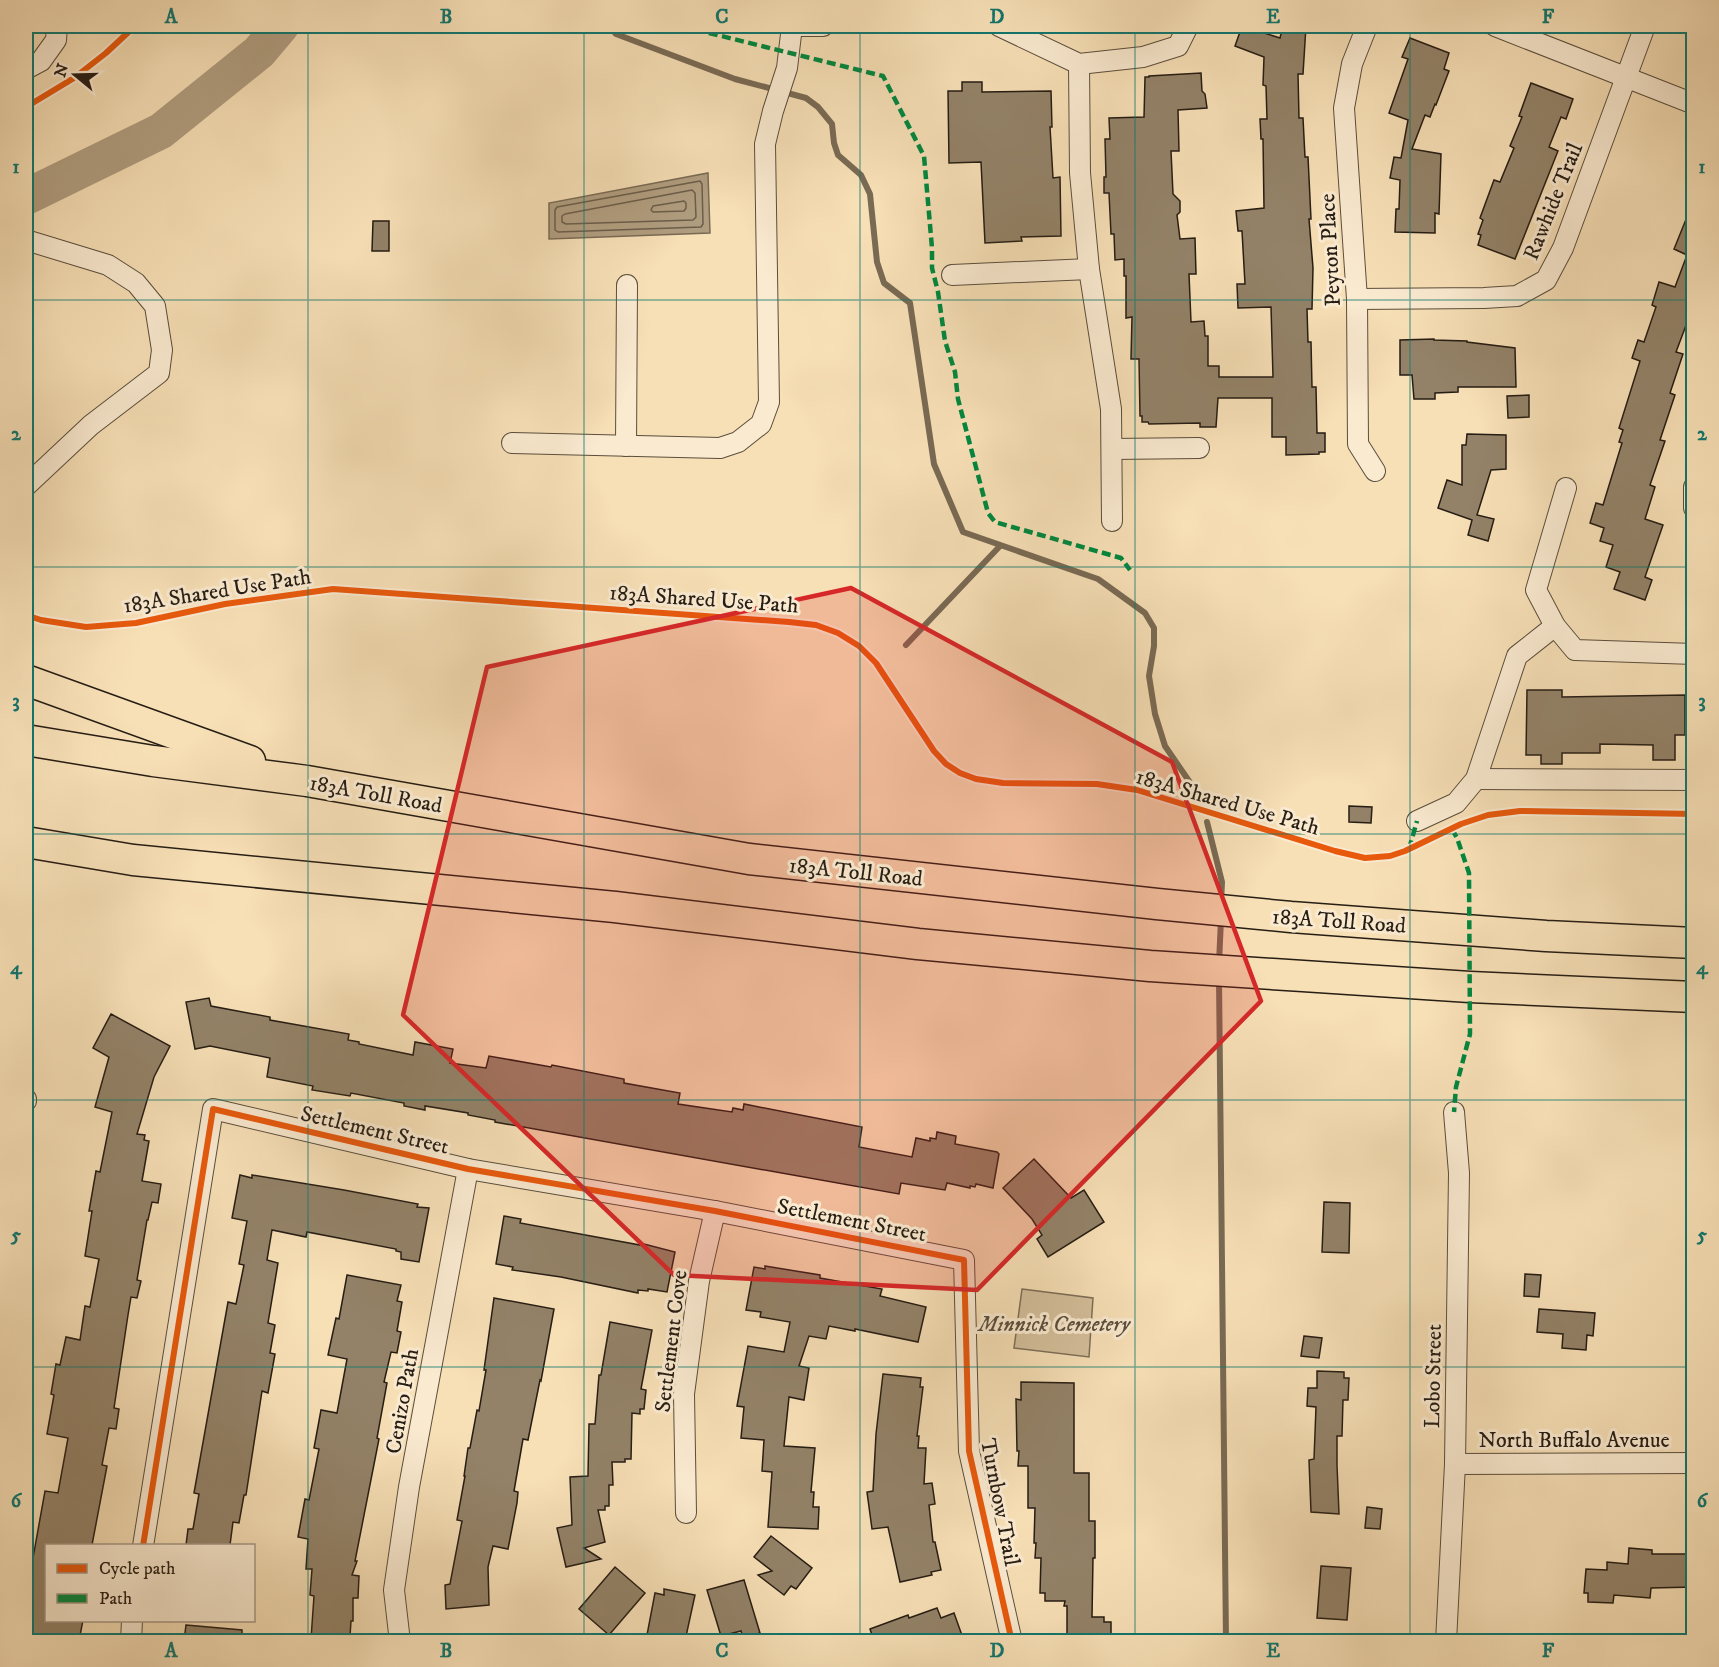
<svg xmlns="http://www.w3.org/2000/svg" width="1719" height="1667" font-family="'IM FELL DW Pica',serif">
	<rect width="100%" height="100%" fill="#f7dfb6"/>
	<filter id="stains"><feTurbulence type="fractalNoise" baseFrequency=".00333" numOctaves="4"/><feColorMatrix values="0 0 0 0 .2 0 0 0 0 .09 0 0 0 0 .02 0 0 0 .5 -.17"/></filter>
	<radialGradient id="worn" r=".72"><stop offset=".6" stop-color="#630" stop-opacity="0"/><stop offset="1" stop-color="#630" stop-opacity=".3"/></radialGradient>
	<polygon fill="#d3be9a" stroke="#7c6e57" stroke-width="1.5" points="1022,1289 1093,1298 1089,1357 1014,1348"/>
	<polygon fill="#b09d7f" stroke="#796a54" stroke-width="1.5" points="708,173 710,233 549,239 549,203"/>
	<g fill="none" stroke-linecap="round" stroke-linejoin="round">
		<g stroke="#6b5d4a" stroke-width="1.5">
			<polygon points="700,181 702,184 703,224 701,227 558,232 555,230 555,210 557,207"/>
			<polygon points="692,190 695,193 696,217 693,220 566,224 562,222 562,216 565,214"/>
			<polygon points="684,201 686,203 686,208 684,211 653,212 651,210 653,206"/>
		</g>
		<g stroke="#796a54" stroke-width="6">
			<polyline points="609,26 616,34 735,79 806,98 818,107 832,124 834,143 838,155 861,175 870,194 877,262 884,283 910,303 934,464 963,532 1098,579 1145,613 1154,628 1154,646 1149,676 1155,714 1165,746 1202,800"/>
			<polyline points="906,645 1000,546"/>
			<polyline points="1207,822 1222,882 1221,903"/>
			<polyline points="1219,963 1221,919"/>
			<polyline points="1219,979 1226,1642"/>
		</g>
		<polyline stroke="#b09d7f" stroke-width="36" points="26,197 161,131 259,52 281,26"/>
	</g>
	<g fill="#938268" stroke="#261d14" stroke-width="1.5">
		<polygon points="1242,26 1280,38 1283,26 1306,26 1303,74 1298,74 1299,118 1303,118 1305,157 1308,157 1311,219 1309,219 1313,268 1312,309 1307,309 1308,342 1311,342 1312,387 1316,387 1317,433 1325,433 1325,452 1319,452 1319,454 1286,455 1286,437 1272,437 1272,398 1218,398 1216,427 1200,427 1200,423 1149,424 1148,422 1142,422 1142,416 1140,416 1139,359 1131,359 1132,317 1126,318 1126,276 1124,276 1124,259 1115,260 1114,234 1111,234 1109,193 1104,193 1104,177 1106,177 1105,139 1110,139 1109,118 1144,117 1145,77 1149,77 1149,76 1201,73 1202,91 1205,94 1207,108 1178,110 1179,151 1171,151 1173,194 1180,201 1180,212 1177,215 1180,239 1195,238 1196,274 1189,274 1191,322 1204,321 1205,336 1208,336 1208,366 1219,366 1219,377 1273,377 1271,307 1238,308 1237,284 1245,284 1242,231 1238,231 1236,211 1264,208 1263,139 1261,139 1260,119 1267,119 1266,86 1263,85 1264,57 1235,46"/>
		<polygon points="1410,38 1449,53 1444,69 1449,71 1436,105 1435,104 1430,117 1425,115 1412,149 1441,154 1439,214 1435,213 1435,233 1395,232 1396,209 1399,209 1400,180 1390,178 1394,157 1401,158 1408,120 1389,113 1408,59 1402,57"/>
		<polygon points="962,82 982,82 982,92 1051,91 1052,127 1050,127 1053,178 1060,177 1061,236 1021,237 1022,241 985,243 981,162 949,163 948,91 962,91"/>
		<polygon points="1531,83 1573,99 1566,119 1561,117 1549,147 1558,151 1515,259 1478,245 1481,235 1478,234 1483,220 1480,218 1494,180 1500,182 1514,148 1510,146 1522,117 1519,116"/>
		<polygon points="1693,202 1694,304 1676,352 1683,354 1670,393 1675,395 1660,440 1665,441 1650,485 1655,487 1645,519 1663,525 1645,577 1652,580 1645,600 1614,589 1620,572 1606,567 1613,545 1600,541 1604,528 1590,523 1596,503 1603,505 1622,443 1619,442 1623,430 1619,428 1640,361 1632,358 1638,340 1644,342 1656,307 1652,305 1659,282 1675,287 1687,255 1674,249"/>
		<polygon points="373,221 389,221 389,251 372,251"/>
		<polygon points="1434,339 1434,340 1467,341 1467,342 1515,348 1516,387 1458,387 1458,392 1435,393 1435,399 1414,399 1412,375 1400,375 1400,340"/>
		<polygon points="1529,395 1529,417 1508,418 1507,396"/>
		<polygon points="1467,434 1506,435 1506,469 1491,470 1477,515 1494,519 1488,541 1468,535 1472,520 1438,508 1447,480 1462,485 1462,445 1466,445"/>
		<polygon points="1527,690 1562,690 1562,697 1685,695 1685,735 1675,735 1675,760 1653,760 1653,745 1600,744 1600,753 1562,753 1562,764 1541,764 1541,755 1526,755"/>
		<polygon points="1349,806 1372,807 1371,823 1349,822"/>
		<polygon points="209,998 211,1006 270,1017 270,1020 349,1034 348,1040 359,1042 359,1044 413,1055 415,1042 453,1049 450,1063 486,1068 489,1056 551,1067 552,1065 624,1079 624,1083 680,1093 678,1104 732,1112 733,1108 743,1110 744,1104 862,1127 859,1147 912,1157 916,1138 930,1141 930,1138 936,1139 937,1132 956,1136 955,1144 997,1152 999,1154 993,1188 976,1184 975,1187 970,1186 970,1188 947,1183 945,1190 901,1183 899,1194 495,1122 495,1120 468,1115 468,1113 425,1106 425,1110 404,1106 404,1103 351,1093 350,1096 312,1090 313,1086 267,1077 270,1058 210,1046 195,1049 186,1002"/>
		<polygon points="111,1014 170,1046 154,1077 137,1134 145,1135 144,1140 149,1141 142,1181 161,1184 158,1203 152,1202 148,1220 147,1220 137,1280 141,1281 137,1298 131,1297 128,1315 114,1408 119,1409 116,1429 109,1428 102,1465 107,1466 92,1545 46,1545 46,1620 83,1620 79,1641 26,1641 26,1597 45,1491 58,1493 68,1438 47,1434 54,1395 51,1394 56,1364 60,1365 66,1337 80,1340 85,1306 90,1307 99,1259 85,1256 92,1211 89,1211 96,1171 100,1172 112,1112 95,1107 109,1057 93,1048"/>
		<polygon points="1034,1159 1071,1198 1084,1190 1104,1222 1048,1257 1037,1239 1042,1235 1032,1219 1003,1188"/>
		<polygon points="240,1175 252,1178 252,1175 344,1190 418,1204 417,1207 429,1208 419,1262 401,1259 401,1252 396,1251 396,1249 307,1232 306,1237 272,1230 267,1260 278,1263 268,1323 275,1325 270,1353 275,1354 268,1393 262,1391 246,1495 244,1495 239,1523 233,1522 230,1545 186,1545 188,1529 193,1529 199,1494 194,1493 228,1302 236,1304 244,1265 239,1264 247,1221 232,1218"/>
		<polygon points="1324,1202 1350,1203 1349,1253 1322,1252"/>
		<polygon points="504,1216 521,1219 520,1223 640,1245 640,1243 675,1252 667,1292 648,1289 648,1291 638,1290 638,1293 561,1277 512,1270 513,1267 496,1264"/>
		<polygon points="765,1266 820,1275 820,1278 882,1289 880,1296 926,1307 918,1342 855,1329 855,1331 829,1326 826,1339 809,1336 799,1366 809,1368 804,1400 789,1397 784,1446 815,1448 811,1492 814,1492 813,1507 819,1507 818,1529 768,1527 772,1472 762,1471 764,1440 741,1438 744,1407 737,1406 748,1346 784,1352 790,1322 760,1317 761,1312 746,1310 754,1267 765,1269"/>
		<polygon points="1525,1274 1541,1275 1539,1297 1524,1296"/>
		<polygon points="347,1275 401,1285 397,1301 402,1302 397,1331 401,1332 397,1353 391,1352 384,1382 387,1383 377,1438 379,1439 355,1561 357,1561 352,1575 359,1576 358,1598 353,1598 353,1621 351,1621 350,1636 347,1636 346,1641 342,1641 311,1639 314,1596 310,1595 312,1569 306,1569 308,1539 298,1537 305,1499 309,1500 319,1449 314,1448 321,1410 337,1413 347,1359 328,1355 336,1318 339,1319"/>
		<polygon points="494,1298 554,1309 541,1381 540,1380 528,1440 523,1439 514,1491 518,1492 517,1503 508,1549 493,1546 488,1567 489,1605 446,1609 445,1585 450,1584 462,1521 457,1520 465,1476 464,1476 468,1448 470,1448 477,1410 479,1411 486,1370 484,1370"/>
		<polygon points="1539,1309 1595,1313 1593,1336 1587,1335 1586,1350 1562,1348 1563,1334 1537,1332"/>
		<polygon points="610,1322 652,1330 641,1389 646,1390 644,1409 640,1409 640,1414 632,1413 631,1459 625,1459 625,1462 612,1462 613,1485 609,1485 609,1506 605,1506 605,1510 598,1510 605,1542 584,1548 601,1559 566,1567 557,1528 572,1525 570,1477 588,1476 589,1424 595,1424 599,1375 601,1375"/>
		<polygon points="1304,1336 1322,1338 1319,1358 1301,1356"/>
		<polygon points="1317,1371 1344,1372 1344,1378 1349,1378 1348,1400 1343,1400 1342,1436 1337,1436 1337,1465 1339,1514 1311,1512 1309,1460 1314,1459 1316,1407 1307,1406 1308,1388 1317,1388"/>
		<polygon points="883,1374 921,1378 920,1387 923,1387 917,1436 919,1436 918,1448 926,1448 924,1484 932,1483 935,1504 929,1505 933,1542 935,1542 941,1570 931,1572 932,1575 900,1582 888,1527 872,1529 867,1492 873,1491 876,1434"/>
		<polygon points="1021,1382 1074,1383 1074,1473 1089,1473 1089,1521 1095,1521 1095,1558 1093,1558 1092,1617 1104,1617 1104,1622 1111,1622 1111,1638 1104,1638 1104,1641 1071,1641 1071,1639 1067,1639 1067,1606 1064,1606 1065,1601 1045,1601 1045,1593 1040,1593 1041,1558 1035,1558 1036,1543 1034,1543 1035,1508 1028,1508 1028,1466 1018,1466 1019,1451 1017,1451 1016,1399 1021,1400"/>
		<polygon points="1367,1507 1382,1509 1380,1529 1365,1528"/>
		<polygon points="771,1536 812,1568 796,1589 791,1586 784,1595 758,1575 772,1571 754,1557"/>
		<polygon points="1629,1548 1652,1550 1652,1554 1694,1554 1694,1587 1651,1588 1650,1598 1614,1595 1613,1603 1588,1602 1588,1593 1584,1593 1586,1569 1607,1570 1607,1562 1628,1564"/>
		<polygon points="1321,1566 1351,1568 1347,1620 1317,1618"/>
		<polygon points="615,1567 645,1593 609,1635 579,1609"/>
		<polygon points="744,1580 760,1633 743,1638 741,1631 721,1636 707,1590"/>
		<polygon points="664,1589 695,1595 685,1641 657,1641 658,1637 647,1635 655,1593 664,1595"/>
		<polygon points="937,1608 941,1618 954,1613 964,1641 874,1641 870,1629 908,1615 909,1618"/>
		<polygon points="186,1625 242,1630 242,1641 184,1641"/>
	</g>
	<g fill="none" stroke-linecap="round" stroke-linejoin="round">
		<defs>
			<g id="minor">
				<polyline points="792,26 823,26"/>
				<polyline points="999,26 1079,64 1143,57 1178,46 1188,26"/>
				<polyline points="1367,26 1352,64 1344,108 1357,299 1358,444 1375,471"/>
				<polyline points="1495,26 1694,104"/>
				<polyline points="1079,64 1080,173 1089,269 1111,409 1112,521"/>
				<polyline points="26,69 41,61 56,40 57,26"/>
				<polyline points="26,240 108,265 136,283 155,306 162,350 159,373 91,425 26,486"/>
				<polyline points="952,275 1089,269"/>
				<polyline points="1357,299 1484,298 1517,296 1546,280 1563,248 1645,26"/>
				<polyline points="512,443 720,448 738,442 761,424 769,402 765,144 773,111 787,68 792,26"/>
				<polyline points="626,446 627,285"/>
				<polyline points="1112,449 1199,448"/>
				<polyline points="1694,487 1694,508"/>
				<polyline points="1566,488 1536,590 1555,626 1575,650 1694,654"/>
				<polyline points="1476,779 1694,780"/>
				<polyline points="1417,821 1456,803 1476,779 1517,656 1555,626"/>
				<polyline points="26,1099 26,1101"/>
				<polyline points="1455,1464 1694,1463"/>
				<polyline points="686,1513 684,1394 699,1281 715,1211"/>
				<polyline points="143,1546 213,1109 468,1169 715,1211 964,1260 969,1451 1012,1642"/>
				<polyline points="131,1642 132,1620"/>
				<polyline points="400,1642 394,1590 409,1487 468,1169"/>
				<polyline points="1446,1642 1455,1464 1459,1173 1454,1112"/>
			</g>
			<g id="highway">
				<polyline points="26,680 250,761"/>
				<polyline points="26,740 153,761 307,781 749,859 1157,904 1291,917 1546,936 1694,943"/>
				<polyline points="26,842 133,860 615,907 918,944 1150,966 1303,976 1470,987 1694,997"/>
			</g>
		</defs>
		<use href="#minor" stroke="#5a4e3c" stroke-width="22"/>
		<use href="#highway" stroke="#261d14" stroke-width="33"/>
		<use href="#minor" stroke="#faead0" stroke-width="20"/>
		<use href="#highway" stroke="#f7dfb6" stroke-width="30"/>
		<g stroke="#00873e" stroke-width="4.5" stroke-dasharray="9 4.5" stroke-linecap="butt">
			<polyline points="699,26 701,31 883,76 924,156 932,248 932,268 938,292 945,341 955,372 958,399 988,513 995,522 1121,558 1130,570"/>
			<polyline points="1452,829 1457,838 1469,873 1470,1034 1456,1087 1454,1112"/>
			<polyline points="1409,849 1417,821"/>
		</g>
		<defs>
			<g id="cycleway">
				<polyline points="26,107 74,78 106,53 135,26"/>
				<polyline points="26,615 41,620 86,627 136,623 225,604 333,589 789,622 816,625 838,633 859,646 876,663 934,751 946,764 960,773 976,779 1003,783 1097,784 1137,790 1335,851 1365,858 1390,856 1405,851 1461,824 1488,815 1520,811 1694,814"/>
				<polyline points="143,1546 213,1109 468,1169 715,1211 964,1260 969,1451 1012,1642"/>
			</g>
		</defs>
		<use href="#cycleway" stroke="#faead0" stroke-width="10"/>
		<use href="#cycleway" stroke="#e8590c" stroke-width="6"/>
	</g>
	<path fill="#d62828" fill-opacity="0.2" stroke="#d62828" stroke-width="4.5" stroke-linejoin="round" d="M851,588L1172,762L1261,1001L977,1290L674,1275L403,1015L487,667Z"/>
	<path fill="none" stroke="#0f766e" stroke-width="1.5" stroke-opacity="0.55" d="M308,26V1642M584,26V1642M860,26V1642M1135,26V1642M1410,26V1642M26,300H1694M26,567H1694M26,834H1694M26,1100H1694M26,1367H1694"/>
	<g text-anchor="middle" stroke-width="6" stroke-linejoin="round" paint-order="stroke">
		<g font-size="22" fill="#261d14" stroke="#faead0">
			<text transform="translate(1552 201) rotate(-68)" y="8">Rawhide Trail</text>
			<text transform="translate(1329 250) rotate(-93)" y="8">Peyton Place</text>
			<text transform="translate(217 590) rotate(-9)" y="8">183A Shared Use Path</text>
			<text transform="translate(704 598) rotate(4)" y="8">183A Shared Use Path</text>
			<text transform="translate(376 793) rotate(10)" y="8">183A Toll Road</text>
			<text transform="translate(1228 801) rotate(16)" y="8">183A Shared Use Path</text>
			<text transform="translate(856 871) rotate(6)" y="8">183A Toll Road</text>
			<text transform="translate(1339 920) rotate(4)" y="8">183A Toll Road</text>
			<text transform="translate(375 1129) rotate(13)" y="8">Settlement Street</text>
			<text transform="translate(852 1219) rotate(11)" y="8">Settlement Street</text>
			<text transform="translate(670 1341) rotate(-83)" y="8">Settlement Cove</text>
			<text transform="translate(1432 1376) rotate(-89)" y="8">Lobo Street</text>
			<text transform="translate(401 1401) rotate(-80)" y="8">Cenizo Path</text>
			<text x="1574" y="1447">North Buffalo Avenue</text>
			<text transform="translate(1001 1502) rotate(79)" y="8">Turnbow Trail</text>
		</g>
		<g font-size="22" font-style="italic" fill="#5a4d3c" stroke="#faead0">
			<text x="1054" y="1331">Minnick Cemetery</text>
		</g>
	</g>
	<rect width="1719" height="1667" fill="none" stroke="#f7dfb6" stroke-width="66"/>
	<rect x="45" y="1544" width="210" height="78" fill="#faead0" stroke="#a59885" stroke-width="1.5"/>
	<rect x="57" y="1564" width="30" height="9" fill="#e8590c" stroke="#a59885" stroke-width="1.5"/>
	<text x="99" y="1574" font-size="18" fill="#261d14">Cycle path</text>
	<rect x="57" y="1594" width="30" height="9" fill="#00873e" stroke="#a59885" stroke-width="1.5"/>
	<text x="99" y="1604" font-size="18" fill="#261d14">Path</text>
	<g transform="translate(75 75) rotate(289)" stroke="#faead0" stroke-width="4.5" paint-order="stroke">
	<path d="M0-4.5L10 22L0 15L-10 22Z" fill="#261d14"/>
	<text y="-9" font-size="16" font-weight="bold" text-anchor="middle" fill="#261d14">N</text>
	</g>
	<rect x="33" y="33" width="1653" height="1601" fill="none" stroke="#0f766e" stroke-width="2"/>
	<g font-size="20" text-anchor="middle" font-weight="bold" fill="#0f766e">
		<text x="171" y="23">A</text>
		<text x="446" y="23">B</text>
		<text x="722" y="23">C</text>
		<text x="997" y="23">D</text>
		<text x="1273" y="23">E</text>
		<text x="1548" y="23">F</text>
		<text x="16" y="173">1</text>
		<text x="1702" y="173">1</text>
		<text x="16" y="440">2</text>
		<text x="1702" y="440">2</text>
		<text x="16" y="707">3</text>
		<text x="1702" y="707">3</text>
		<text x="16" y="974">4</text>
		<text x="1702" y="974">4</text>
		<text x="16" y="1241">5</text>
		<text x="1702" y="1241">5</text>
		<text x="16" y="1507">6</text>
		<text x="1702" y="1507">6</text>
		<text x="171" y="1657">A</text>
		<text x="446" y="1657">B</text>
		<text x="722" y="1657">C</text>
		<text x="997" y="1657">D</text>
		<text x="1273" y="1657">E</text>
		<text x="1548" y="1657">F</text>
	</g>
	<rect width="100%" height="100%" filter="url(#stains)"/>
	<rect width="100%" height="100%" fill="url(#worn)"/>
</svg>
